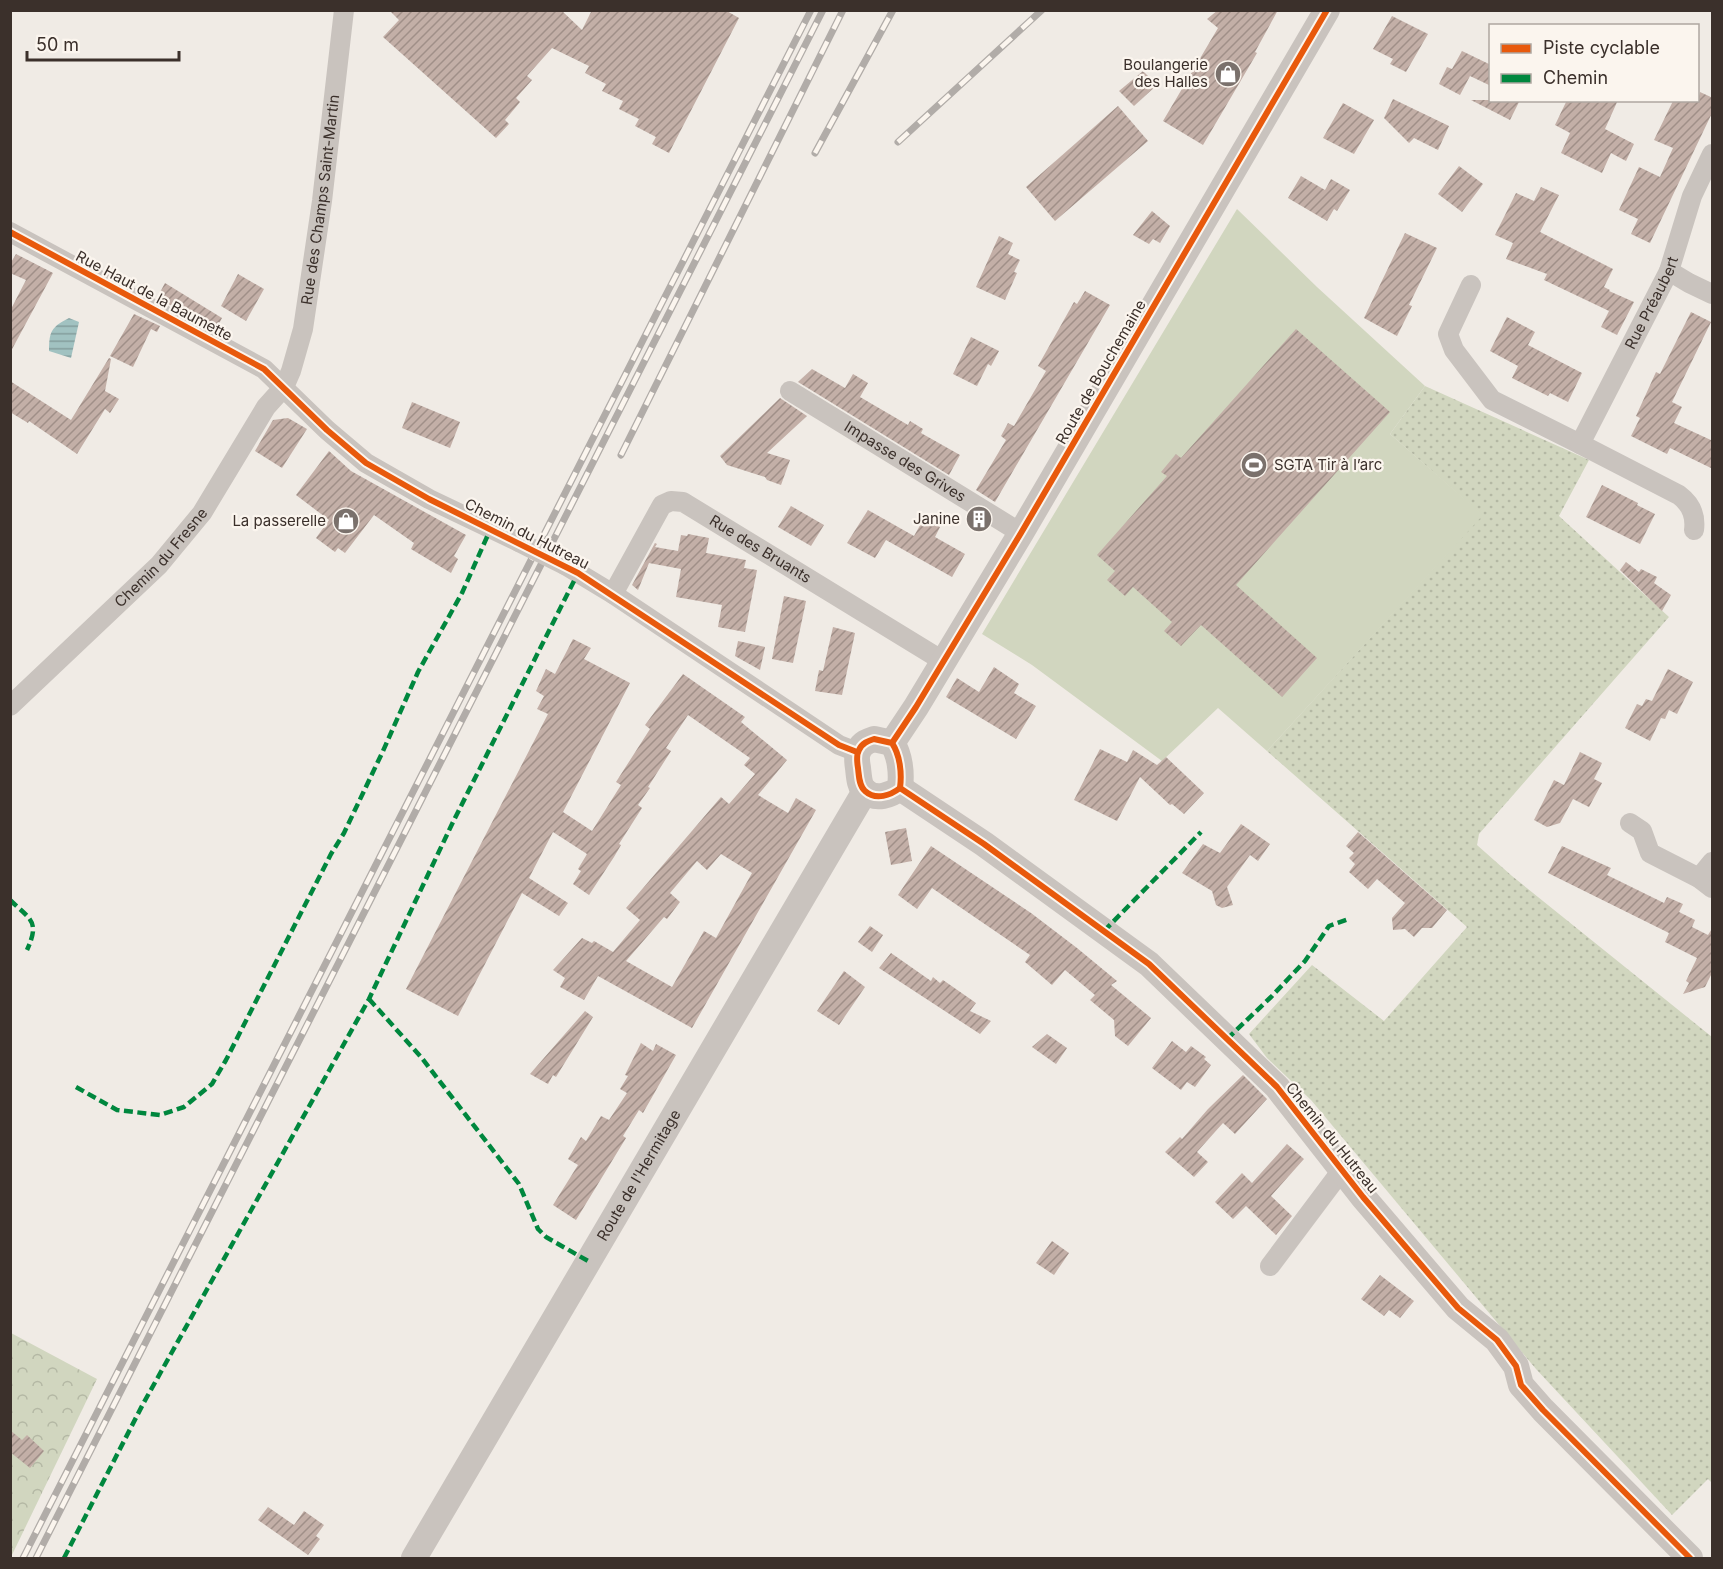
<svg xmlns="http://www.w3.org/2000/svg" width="1723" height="1569" font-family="Inter,sans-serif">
	<defs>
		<pattern id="grass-dots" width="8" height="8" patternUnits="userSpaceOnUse" patternTransform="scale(1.5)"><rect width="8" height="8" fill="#d1d6bf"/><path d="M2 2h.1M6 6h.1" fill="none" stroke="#b4b8a4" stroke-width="1.8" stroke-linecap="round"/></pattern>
		<pattern id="forest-crowns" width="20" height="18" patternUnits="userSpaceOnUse" patternTransform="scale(1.5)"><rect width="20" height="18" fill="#d1d6bf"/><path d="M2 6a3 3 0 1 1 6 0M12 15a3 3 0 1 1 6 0" fill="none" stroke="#b4b8a4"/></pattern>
		<pattern id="water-rules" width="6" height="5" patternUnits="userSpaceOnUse" patternTransform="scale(1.5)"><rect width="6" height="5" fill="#a1c2c1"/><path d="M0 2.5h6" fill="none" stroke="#849e9d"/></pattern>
		<pattern id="building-hatch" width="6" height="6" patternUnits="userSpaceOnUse" patternTransform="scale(1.5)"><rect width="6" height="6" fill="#c3afa7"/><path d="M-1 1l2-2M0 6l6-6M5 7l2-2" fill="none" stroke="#a08f88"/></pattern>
	</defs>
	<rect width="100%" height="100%" fill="#f0ebe5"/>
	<polygon fill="url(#grass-dots)" points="1425,386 1589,460 1559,516 1669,617 1479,834 1477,845 1512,876 1712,1037 1712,1483 1708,1479 1672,1515 1536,1369 1311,1100 1267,1058 1249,1034 1312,965 1384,1021 1467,927 1267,751 1482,515 1390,434"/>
	<polygon fill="url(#forest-crowns)" points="11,1333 97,1379 11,1557"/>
	<polygon fill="#d1d6bf" points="1237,209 1317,287 1425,386 1390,434 1483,515 1267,751 1218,708 1162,761 1032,665 982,634"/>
	<path fill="url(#water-rules)" d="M69,318L79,322L71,358L49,351C49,332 51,327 69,318Z"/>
	<g fill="url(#building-hatch)" fill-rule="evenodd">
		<polygon points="389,10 561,10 582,30 592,10 725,10 739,18 669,153 652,144 656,137 635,126 639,119 619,109 623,101 602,91 606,84 585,73 589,66 552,48 527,76 532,80 516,98 520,102 505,120 509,124 496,138 383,37 399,20"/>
		<polygon points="1218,10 1278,10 1255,52 1257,53 1203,145 1163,121 1218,28 1207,19"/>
		<polygon points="1392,16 1428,34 1406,72 1390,64 1393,59 1373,49"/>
		<polygon points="1462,51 1491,65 1491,86 1470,76 1460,95 1439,84 1447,67 1452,69"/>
		<polygon points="1143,71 1157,85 1134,106 1119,91"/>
		<polygon points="1700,92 1713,98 1713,111 1650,243 1631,234 1638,219 1619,210 1639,167 1660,177 1673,148 1654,140 1673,101 1698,100"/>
		<polygon points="1393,99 1449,126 1438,150 1414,138 1409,143 1384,118"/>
		<polygon points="1471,100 1520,100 1510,120"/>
		<polygon points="1567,100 1618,100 1605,129 1634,144 1626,161 1611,153 1602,173 1561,153 1570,133 1555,125"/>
		<polygon points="1343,103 1374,120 1354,154 1323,138"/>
		<polygon points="1118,106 1148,141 1055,221 1026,187"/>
		<polygon points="1459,166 1483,184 1462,212 1438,194"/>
		<polygon points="1301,176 1325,190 1331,179 1350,190 1337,211 1334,209 1327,221 1288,198"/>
		<polygon points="1541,187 1559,195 1540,232 1613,269 1604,287 1610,290 1609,291 1634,302 1617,335 1601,327 1609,311 1544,280 1547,274 1506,259 1513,243 1495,235 1516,193 1534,201"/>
		<polygon points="1152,211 1170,226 1160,243 1153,239 1149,244 1133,235"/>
		<polygon points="1405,233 1437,248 1409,305 1412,306 1397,336 1364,318"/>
		<polygon points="999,236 1013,243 1008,254 1020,260 1014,272 1017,273 1005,300 976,287"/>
		<polygon points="16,254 53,273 10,353 10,311 26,280 10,273 10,264"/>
		<polygon points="238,274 264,289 246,321 221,306"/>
		<polygon points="165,283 222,318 216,329 157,298"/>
		<polygon points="1085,291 1110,305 995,502 976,490 1006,440 1001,436 1008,423 1014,426 1046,371 1038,366 1074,302 1077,304"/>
		<polygon points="1691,312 1711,322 1672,402 1682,407 1674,423 1713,441 1713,469 1670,448 1667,454 1631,436 1640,418 1636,416 1656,372 1660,374"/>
		<polygon points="134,314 160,326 157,332 151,329 133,367 110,356"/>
		<polygon points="1507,317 1535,332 1528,345 1582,373 1568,402 1550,393 1548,396 1512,378 1518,366 1490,351"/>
		<polygon points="1296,329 1390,412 1236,585 1317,658 1282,697 1201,625 1181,646 1164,631 1172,622 1133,587 1125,596 1107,580 1115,571 1097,555 1167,476 1161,472 1176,454 1181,458"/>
		<polygon points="971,337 999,351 991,366 988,364 977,386 953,374"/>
		<polygon points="109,358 111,359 105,391 119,399 110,413 105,409 77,454 29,421 28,423 10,412 10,381 71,420"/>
		<polygon points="812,369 845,388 853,374 868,383 860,397 908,425 910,421 923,429 921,433 960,455 949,475 798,382"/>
		<polygon points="780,398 807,416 767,453 790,460 781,485 767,480 765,477 727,465 720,456"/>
		<polygon points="412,402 460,422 450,448 402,428"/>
		<polygon points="288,418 307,429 282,468 255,451 273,420"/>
		<polygon points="329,451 351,471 466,535 454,556 458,559 451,573 411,549 414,543 374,515 345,553 338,548 335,552 316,538 329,520 296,495"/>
		<polygon points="1602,485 1638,503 1637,505 1655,514 1640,544 1586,517"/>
		<polygon points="791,506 824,525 811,546 778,527"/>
		<polygon points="868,510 914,536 923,520 940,527 935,537 965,554 952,577 886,540 875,558 847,543"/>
		<polygon points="688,534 709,538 706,553 746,560 744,568 757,570 745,632 718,627 722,605 676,597 681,569 649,563 638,590 632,585 655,543 657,544 655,547 678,551 681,535 687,536"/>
		<polygon points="1626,562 1639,572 1641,569 1657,577 1654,583 1671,595 1662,611 1620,570"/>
		<polygon points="784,596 806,601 793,663 772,659"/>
		<polygon points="833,627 855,633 842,695 815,691 819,670 823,671"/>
		<path d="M573,639L591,648L584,659L630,683L563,812L592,831L621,785L616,782L650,729L645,725L683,674L745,717L741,722L787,760L758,795L788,813L796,798L816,810L692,1028L598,976L584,1000L560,987L565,978L553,970L582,938L592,943L594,941L613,952L640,920L626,908L721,797L729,804L755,774L744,765L750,758L688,715L666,748L671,751L648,787L650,788L638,805L642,808L619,844L621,845L614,857L589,895L573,884L581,871L578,869L587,854L553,832L529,878L568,903L559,916L522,893L458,1016L406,989L548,714L537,709L544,696L536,691L546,669L555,674ZM721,854L752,873L716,938L704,931L672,987L626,961L664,917L667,919L680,902L670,893L697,861L707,870Z"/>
		<polygon points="738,641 765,647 760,670 735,656"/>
		<polygon points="994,667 1019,684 1014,693 1036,706 1016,739 946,697 957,678 979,692"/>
		<polygon points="1668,669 1693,682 1677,714 1669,710 1665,719 1661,718 1650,741 1625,728 1637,704 1642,706 1646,699 1652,701"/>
		<polygon points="1100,749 1127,762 1133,750 1157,765 1166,757 1204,793 1184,814 1172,804 1170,805 1140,777 1117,821 1074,800"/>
		<polygon points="1580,752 1602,763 1594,779 1602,783 1589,807 1573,799 1560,823 1547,827 1534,820 1554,780 1564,785"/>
		<polygon points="1241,824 1270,844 1258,861 1250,855 1227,887 1233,905 1222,908 1216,905 1212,891 1182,873 1203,844 1220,853"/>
		<polygon points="906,828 912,861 891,865 885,832"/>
		<polygon points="1358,832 1447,910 1432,928 1422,928 1414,937 1405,929 1393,930 1392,918 1405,903 1377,879 1368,889 1349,872 1355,864 1349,858 1354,853 1346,846"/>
		<polygon points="931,846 1031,913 1077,948 1117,981 1111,985 1151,1018 1128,1046 1115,1036 1114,1020 1090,1000 1095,995 1065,970 1052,985 1025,962 1030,955 932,888 917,909 898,895"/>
		<polygon points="1562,846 1611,868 1607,875 1664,903 1667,897 1683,904 1679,912 1695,920 1692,927 1708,935 1713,927 1713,971 1705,987 1683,994 1689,983 1686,981 1697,958 1665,942 1669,933 1548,873"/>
		<polygon points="870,926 883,935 872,952 858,942"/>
		<polygon points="891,953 931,981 933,977 940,983 943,980 976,1003 970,1011 991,1021 980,1034 879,968"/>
		<polygon points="844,971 865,987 839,1025 817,1011"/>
		<polygon points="585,1011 593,1017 556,1077 553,1075 548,1084 530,1074"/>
		<polygon points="1047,1034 1067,1048 1056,1064 1032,1047"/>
		<polygon points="1172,1041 1186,1052 1191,1046 1206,1057 1204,1059 1211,1065 1195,1087 1187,1082 1181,1090 1152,1068"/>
		<polygon points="641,1043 653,1051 656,1044 676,1055 643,1113 639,1110 623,1136 626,1138 576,1220 553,1205 578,1165 568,1159 581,1137 586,1141 601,1116 609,1120 627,1093 620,1089 628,1076 625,1075"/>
		<polygon points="1243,1075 1267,1099 1235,1134 1223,1123 1197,1152 1208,1162 1194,1177 1165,1152 1180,1137 1182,1139 1208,1109"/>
		<polygon points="1287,1144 1304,1159 1271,1196 1292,1216 1276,1235 1246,1206 1233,1219 1215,1202 1242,1173 1252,1183"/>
		<polygon points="1052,1241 1069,1253 1054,1275 1036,1263"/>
		<polygon points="1380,1275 1414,1301 1400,1318 1389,1310 1384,1316 1361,1299"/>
		<polygon points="10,1430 22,1440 27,1435 44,1451 30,1468 10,1452"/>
		<polygon points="268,1507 294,1525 304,1511 324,1525 316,1536 320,1539 308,1555 258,1520"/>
	</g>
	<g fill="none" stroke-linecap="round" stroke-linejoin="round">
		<g stroke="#c9c3be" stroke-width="20">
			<polyline points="10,232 264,369 327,430 366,463 429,499 519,542"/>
			<polyline points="1669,271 1689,283 1712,294"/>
			<polyline points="1471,285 1448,334 1454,350 1492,400 1580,444"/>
			<path id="s1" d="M790,391L1021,533"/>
			<path id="s2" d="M1694,530C1696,515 1691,504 1679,495L1580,444L1669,271L1692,196L1712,154"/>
			<polyline points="565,565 613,594 839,745 857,752"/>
			<path id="s3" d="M613,594L662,505L671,501L683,502L943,661"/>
			<path id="s4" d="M10,706L159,565L202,513L266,407L284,387L291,371L303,329L322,201L344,10"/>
			<polyline points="1630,823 1642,831 1650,853 1699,878 1712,888"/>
			<polyline points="1699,878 1712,862"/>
			<polyline points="1270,1266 1336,1178 1344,1172"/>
		</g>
		<g stroke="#c9c3be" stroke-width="26">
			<path d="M874,739L892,743C900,755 902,773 900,788C891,795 876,801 865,791C859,786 859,776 858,768C857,762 856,755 859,750C862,743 868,741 874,739Z"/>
			<polyline points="892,743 916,707 1021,533 1327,10"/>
			<polyline points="900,788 984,844 1149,964 1277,1087 1363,1197 1458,1308 1497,1340 1516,1366 1521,1385 1543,1410 1690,1558"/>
			<path id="s5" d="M414,1558L865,791"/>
		</g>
		<defs>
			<g id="rail">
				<polyline points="898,142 1042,10"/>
				<polyline points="815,153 893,10"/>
				<polyline points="621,455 843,10"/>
				<polyline points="23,1558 811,10"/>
				<polyline points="36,1558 823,10"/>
			</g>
		</defs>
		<use href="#rail" stroke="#b1aca8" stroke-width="7"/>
		<use href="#rail" stroke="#fbf5ee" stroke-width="4.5" stroke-dasharray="14" stroke-linecap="butt"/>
		<polyline stroke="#c9c3be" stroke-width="20" points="519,542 565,565"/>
		<g stroke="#00873e" stroke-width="4.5" stroke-dasharray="9 4.5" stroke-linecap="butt">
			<path d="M10,900C31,920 40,921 27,950"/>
			<polyline points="1104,931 1201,832"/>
			<polyline points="369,999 421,1057 519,1184 538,1229 546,1237 588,1261"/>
			<polyline points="1227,1039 1271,997 1305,961 1329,926 1349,919"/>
			<polyline points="76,1087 117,1110 160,1115 184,1107 212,1084 226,1060 331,854 344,833 383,751 418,672 462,593 491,528"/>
			<polyline points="64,1558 143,1404 369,999 453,822 578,573"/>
		</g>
		<defs>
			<g id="cycleway">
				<polyline points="10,232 264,369 327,430 366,463 429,499 578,573 839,745 857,752"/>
				<path d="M874,739L892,743C900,755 902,773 900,788C891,795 876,801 865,791C859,786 859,776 858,768C857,762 856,755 859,750C862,743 868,741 874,739Z"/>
				<polyline points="892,743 916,707 1021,533 1327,10"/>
				<polyline points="900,788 984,844 1149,964 1277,1087 1363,1197 1458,1308 1497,1340 1516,1366 1521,1385 1543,1410 1690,1558"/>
			</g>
		</defs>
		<use href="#cycleway" stroke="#fbf5ee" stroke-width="10"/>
		<use href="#cycleway" stroke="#e8590c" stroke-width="6"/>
	</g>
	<defs>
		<symbol id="shop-disc" viewBox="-11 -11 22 22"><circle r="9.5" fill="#7a716c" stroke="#fbf5ee"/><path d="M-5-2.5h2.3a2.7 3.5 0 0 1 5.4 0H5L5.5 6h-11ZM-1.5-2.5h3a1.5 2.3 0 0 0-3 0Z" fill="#fff"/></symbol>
		<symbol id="stadium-disc" viewBox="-11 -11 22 22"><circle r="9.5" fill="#7a716c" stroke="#fbf5ee"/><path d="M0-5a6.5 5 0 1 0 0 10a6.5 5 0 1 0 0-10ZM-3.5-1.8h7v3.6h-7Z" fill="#fff"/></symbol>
		<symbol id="building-disc" viewBox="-11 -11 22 22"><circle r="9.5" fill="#7a716c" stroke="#fbf5ee"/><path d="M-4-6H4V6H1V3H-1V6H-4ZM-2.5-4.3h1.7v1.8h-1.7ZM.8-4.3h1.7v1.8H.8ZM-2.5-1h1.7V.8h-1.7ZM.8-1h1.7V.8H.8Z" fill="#fff"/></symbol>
	</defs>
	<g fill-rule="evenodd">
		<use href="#shop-disc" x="1213" y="59" width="30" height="30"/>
		<use href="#stadium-disc" x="1239" y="450" width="30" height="30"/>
		<use href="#building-disc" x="964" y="504" width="30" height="30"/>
		<use href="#shop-disc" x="331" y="506" width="30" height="30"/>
	</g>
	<g text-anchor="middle" stroke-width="4.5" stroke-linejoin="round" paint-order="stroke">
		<g font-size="15" fill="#3b302b" stroke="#fbf5ee" text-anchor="end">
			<text x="1208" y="70">Boulangerie<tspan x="1208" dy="17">des Halles</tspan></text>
			<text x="1274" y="470" text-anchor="start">SGTA Tir à l’arc</text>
			<text x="960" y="524">Janine</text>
			<text x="326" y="526">La passerelle</text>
		</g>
		<g font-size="15" fill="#3b302b" stroke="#fbf5ee">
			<text dy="5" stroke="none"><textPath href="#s4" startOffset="615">Rue des Champs Saint-Martin</textPath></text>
			<text transform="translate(154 296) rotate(28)" y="5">Rue Haut de la Baumette</text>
			<text dy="5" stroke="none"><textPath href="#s2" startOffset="310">Rue Préaubert</textPath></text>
			<text transform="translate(1101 372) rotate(-60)" y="5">Route de Bouchemaine</text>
			<text dy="5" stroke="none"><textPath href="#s1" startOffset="135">Impasse des Grives</textPath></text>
			<text transform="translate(527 534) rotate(27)" y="5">Chemin du Hutreau</text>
			<text dy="5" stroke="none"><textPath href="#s3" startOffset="214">Rue des Bruants</textPath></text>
			<text dy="5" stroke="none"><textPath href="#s4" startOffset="212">Chemin du Fresne</textPath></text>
			<text transform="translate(1332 1138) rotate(51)" y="5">Chemin du Hutreau</text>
			<text dy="5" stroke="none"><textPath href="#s5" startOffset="444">Route de l'Hermitage</textPath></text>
		</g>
	</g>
	<rect width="1723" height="1569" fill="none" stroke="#3b302b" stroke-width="24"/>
	<rect x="1489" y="24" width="210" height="78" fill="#fbf5ee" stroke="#aea6a0" stroke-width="1.5"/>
	<rect x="1501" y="44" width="30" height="9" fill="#e8590c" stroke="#aea6a0" stroke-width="1.5"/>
	<text x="1543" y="54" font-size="18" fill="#3b302b">Piste cyclable</text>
	<rect x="1501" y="74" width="30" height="9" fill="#00873e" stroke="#aea6a0" stroke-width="1.5"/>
	<text x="1543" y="84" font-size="18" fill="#3b302b">Chemin</text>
	<path d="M27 51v9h152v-9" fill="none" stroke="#3b302b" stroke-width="3"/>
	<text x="36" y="51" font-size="18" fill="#3b302b" stroke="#fbf5ee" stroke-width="4.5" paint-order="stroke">50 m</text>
</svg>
